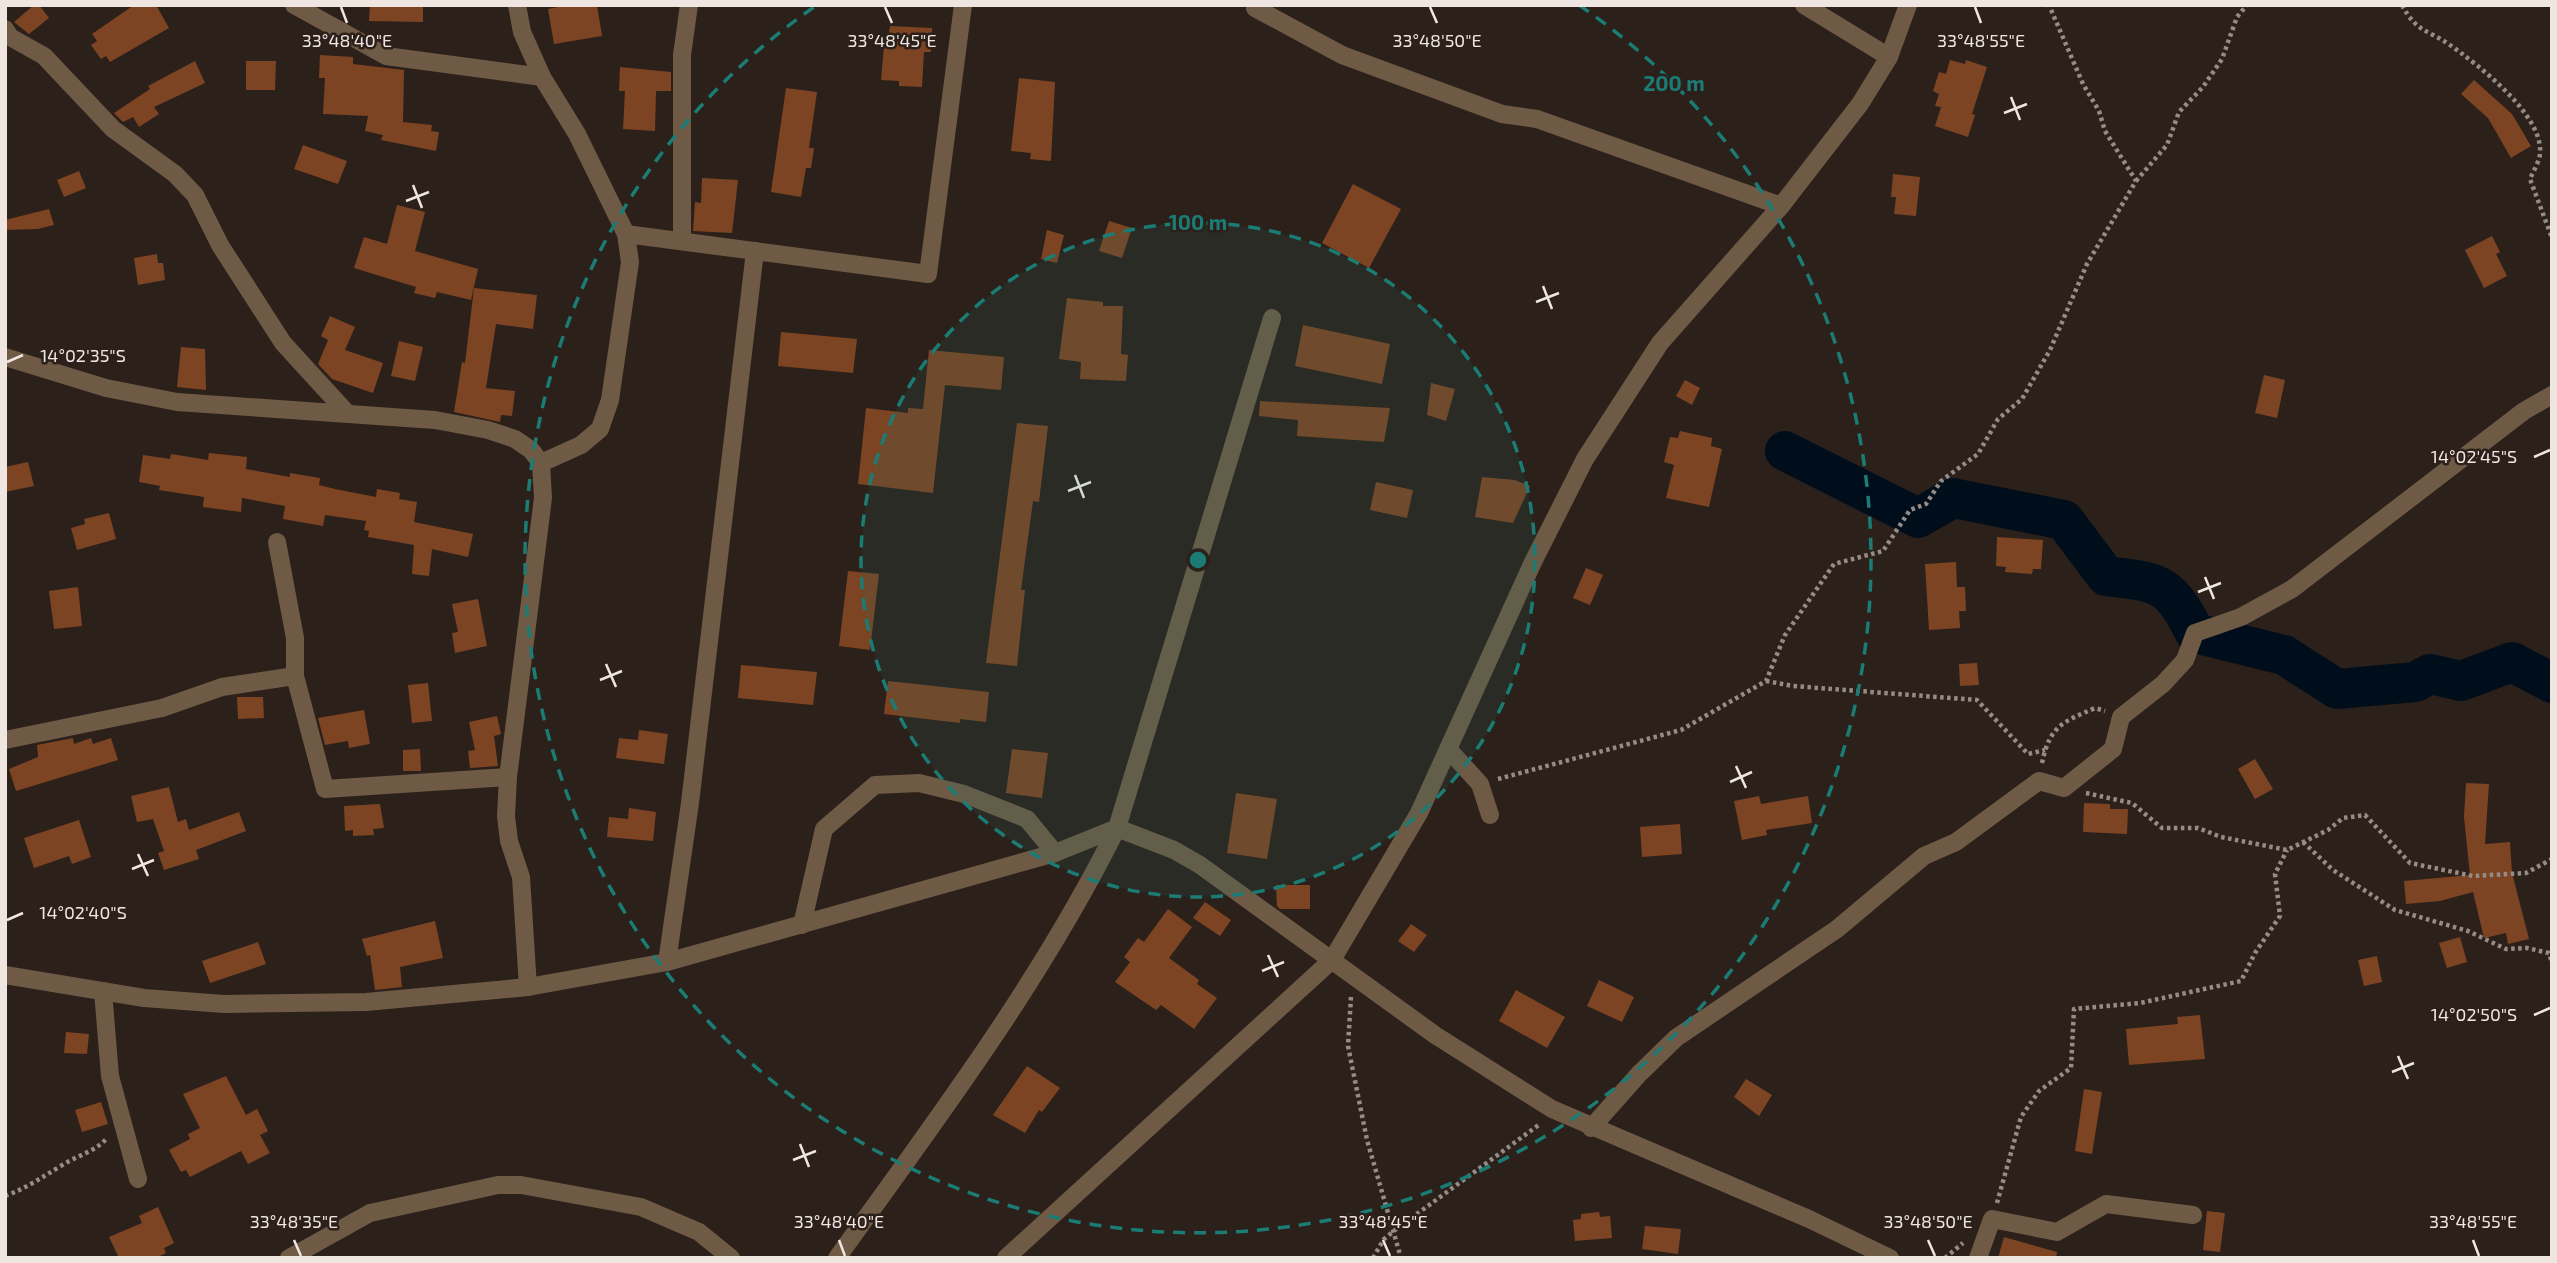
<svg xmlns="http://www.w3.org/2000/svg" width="2557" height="1263" font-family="'Exo 2',sans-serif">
	<rect width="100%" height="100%" fill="#2c201a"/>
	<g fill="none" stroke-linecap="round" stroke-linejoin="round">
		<path stroke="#000e1b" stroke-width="40" d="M1785,451L1918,518L1953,498L2064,520L2106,576C2160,582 2170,583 2195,633L2284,655L2337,689L2415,682L2430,674L2461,681L2512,662L2552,683"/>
	</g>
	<g fill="#7d4423">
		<polygon points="34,5 39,5 49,18 29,34 14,22"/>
		<polygon points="134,5 156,5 169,28 110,62 106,56 101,59 91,45 97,41 92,34"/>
		<polygon points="370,5 423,5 423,22 369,21"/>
		<polygon points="568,5 597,5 602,36 554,44 548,9"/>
		<polygon points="890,26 932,28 931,52 924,52 922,87 899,86 899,81 881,80 884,47 887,47"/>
		<polygon points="320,55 353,57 353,64 404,70 403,122 432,125 431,131 439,132 436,151 381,140 383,135 365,131 368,116 323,114 325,78 319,78"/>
		<polygon points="1950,60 1965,64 1966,60 1987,67 1972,114 1975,115 1968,137 1935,126 1941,107 1935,106 1939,94 1933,91 1939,72 1946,74"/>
		<polygon points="195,61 205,83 154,107 159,114 139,127 133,117 123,122 114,113 150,89 148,86"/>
		<polygon points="246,61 276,61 275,90 246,90"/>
		<polygon points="620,67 671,72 671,91 656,91 655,131 623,129 625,91 619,91"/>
		<polygon points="1019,78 1055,82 1051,161 1030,159 1031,153 1011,151"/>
		<polygon points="2474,80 2512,114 2531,146 2511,158 2488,118 2461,94"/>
		<polygon points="786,88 817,92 809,148 814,148 811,168 806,168 801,197 771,192"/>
		<polygon points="303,145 347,161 338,184 294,169"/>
		<polygon points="79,171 86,188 64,197 57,180"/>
		<polygon points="1893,174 1920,177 1916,216 1894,214 1896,197 1891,197"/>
		<polygon points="702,178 738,180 732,233 693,231 695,202 701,203"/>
		<polygon points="1353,184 1401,209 1369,268 1322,243"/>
		<polygon points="397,205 425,212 415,251 478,269 471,300 437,292 435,298 414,293 416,287 354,268 364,237 387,244"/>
		<polygon points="49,209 54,225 38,229 5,230 5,220"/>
		<polygon points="1109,221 1132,228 1122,258 1099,251"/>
		<polygon points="1047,230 1064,235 1057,263 1041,259"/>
		<polygon points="2492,236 2500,252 2496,254 2507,276 2484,288 2465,250"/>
		<polygon points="157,254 158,263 163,263 165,280 138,285 134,258"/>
		<polygon points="474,288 537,295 533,329 496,324 486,388 515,391 512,416 501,415 500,422 454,412 462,362 465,363"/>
		<polygon points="1067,298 1103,302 1103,306 1123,306 1121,354 1128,355 1126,381 1080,379 1081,362 1059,359"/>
		<polygon points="330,316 355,327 345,350 383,363 373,393 332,379 318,364 328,340 321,336"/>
		<polygon points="1303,325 1390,344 1382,384 1295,366"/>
		<polygon points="781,332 857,339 853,373 778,366"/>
		<polygon points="399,341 423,347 415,381 391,376"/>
		<polygon points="181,347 205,349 206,390 177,387"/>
		<polygon points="929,350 1004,357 1001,390 945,385 933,493 858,484 866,408 908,413 908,408 923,409"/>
		<polygon points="2264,375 2285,380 2277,418 2255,413"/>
		<polygon points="1685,380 1700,388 1692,405 1676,396"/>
		<polygon points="1431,383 1455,389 1446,421 1427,415"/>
		<polygon points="1260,401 1390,408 1384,442 1297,436 1298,420 1259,416"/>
		<polygon points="1017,423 1048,426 1039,502 1033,501 1021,590 1025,590 1017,666 986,663"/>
		<polygon points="1680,431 1712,438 1711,446 1722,449 1709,507 1666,498 1674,465 1664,462 1670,437 1678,438"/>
		<polygon points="209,453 247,457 246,469 290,477 290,473 320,478 319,485 335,489 376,497 377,489 400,493 399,499 417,502 414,522 473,534 468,557 432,549 429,576 412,574 414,545 368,537 369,531 364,530 366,521 325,515 323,526 283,519 285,506 242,498 241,512 203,507 204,497 159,490 160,486 139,482 143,455 170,459 171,454 208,460"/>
		<polygon points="28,462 34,486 5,492 5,467"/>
		<polygon points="1482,477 1515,480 1530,486 1513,523 1475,517"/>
		<polygon points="1376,482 1413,490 1407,518 1370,510"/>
		<polygon points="109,513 116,539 77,550 71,528 85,524 84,519"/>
		<polygon points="1997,537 2043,540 2041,569 2033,569 2032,574 2005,572 2006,567 1996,566"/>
		<polygon points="1956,562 1957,587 1965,587 1966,611 1959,611 1960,628 1929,630 1925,564"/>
		<polygon points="1586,568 1603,575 1590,605 1573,598"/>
		<polygon points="848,571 879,574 870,650 839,646"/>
		<polygon points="78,587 82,626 54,629 49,591"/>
		<polygon points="478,599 487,646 455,653 452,633 458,632 452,604"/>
		<polygon points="1977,663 1979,685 1960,686 1959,664"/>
		<polygon points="741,665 817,672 813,705 738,698"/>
		<polygon points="888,681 989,692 986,722 960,719 960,723 884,714"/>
		<polygon points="428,683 432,721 412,723 408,685"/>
		<polygon points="237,697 263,697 264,718 238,719"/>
		<polygon points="364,710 370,744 349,748 348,741 325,745 318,718"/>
		<polygon points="497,716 501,734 494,736 498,766 470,768 468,751 475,750 469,722"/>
		<polygon points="639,730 668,734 664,764 616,758 619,738 638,740"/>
		<polygon points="73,738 74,744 91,738 93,744 111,738 118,760 16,791 9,769 38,757 37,745"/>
		<polygon points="420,749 421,771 403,771 403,750"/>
		<polygon points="1012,749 1048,753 1042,798 1006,793"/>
		<polygon points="2255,759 2273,789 2255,799 2238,769"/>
		<polygon points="2466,783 2489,784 2485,844 2510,842 2512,873 2529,939 2508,944 2506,933 2484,938 2473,892 2440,901 2406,904 2404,881 2470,875 2464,817"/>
		<polygon points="169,787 178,822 186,819 189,830 239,812 246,831 196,850 199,859 164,870 158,853 164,851 153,819 137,822 131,796"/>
		<polygon points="1236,793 1277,799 1267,859 1227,853"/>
		<polygon points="1759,796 1761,804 1808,796 1812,823 1766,830 1767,835 1742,840 1734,801"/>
		<polygon points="2084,803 2110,804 2110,809 2128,809 2127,834 2083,832"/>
		<polygon points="380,804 384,828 373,829 374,835 353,836 353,830 345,831 344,806"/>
		<polygon points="629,808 656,812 653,841 607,837 609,817 628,819"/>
		<polygon points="79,820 91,857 72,864 69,856 34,868 24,838"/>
		<polygon points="1680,824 1682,854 1642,857 1640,827"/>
		<polygon points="1276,885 1310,885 1310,909 1280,909 1277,906"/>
		<polygon points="1205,902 1231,920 1220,936 1193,918"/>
		<polygon points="1168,909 1192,927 1169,958 1199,980 1197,984 1217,998 1194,1029 1161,1005 1156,1010 1115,982 1130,962 1124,957 1138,938 1144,942"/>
		<polygon points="435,921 443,958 400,967 402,987 375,990 370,955 367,956 362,939"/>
		<polygon points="1411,924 1427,935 1414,952 1398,941"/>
		<polygon points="2460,937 2467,962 2447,968 2439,943"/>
		<polygon points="258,942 266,964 210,983 202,961"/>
		<polygon points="2377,956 2382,982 2364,986 2358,960"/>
		<polygon points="1599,980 1634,997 1622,1022 1587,1006"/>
		<polygon points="1516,990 1565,1017 1547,1048 1499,1021"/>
		<polygon points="2200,1015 2205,1059 2129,1065 2126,1029 2178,1024 2177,1017"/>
		<polygon points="66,1032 89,1034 87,1054 64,1053"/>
		<polygon points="1027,1066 1060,1088 1042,1112 1039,1110 1025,1133 993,1115"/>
		<polygon points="226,1076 246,1115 257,1109 268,1131 260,1135 270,1153 248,1164 241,1151 190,1177 186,1170 181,1172 169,1150 190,1139 188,1134 200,1128 183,1094"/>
		<polygon points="1746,1079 1772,1095 1759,1116 1734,1097"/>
		<polygon points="2084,1089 2102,1092 2092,1154 2075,1151"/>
		<polygon points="101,1102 108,1124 82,1132 75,1110"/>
		<polygon points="158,1207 174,1243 164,1248 166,1253 156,1258 119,1258 109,1237 142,1223 139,1216"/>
		<polygon points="2207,1211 2225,1213 2220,1252 2203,1250"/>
		<polygon points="1599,1212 1600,1217 1610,1216 1612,1238 1575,1241 1573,1220 1581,1219 1581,1214"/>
		<polygon points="1645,1226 1681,1229 1678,1254 1642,1249"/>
		<polygon points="2004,1237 2057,1252 2056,1258 1998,1258"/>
	</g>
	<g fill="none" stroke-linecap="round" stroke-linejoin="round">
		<g stroke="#968c87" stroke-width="4.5" stroke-dasharray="3.5 3.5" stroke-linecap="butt">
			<path d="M2402,5C2417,33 2427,29 2450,45C2478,65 2544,115 2540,154C2539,162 2533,172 2530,179L2552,238"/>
			<polyline points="2136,181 2167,145 2179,112 2203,87 2222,59 2237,17 2247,5"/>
			<polyline points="1766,681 1793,686 1977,700 2028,754 2045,750"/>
			<path d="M2042,763C2050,725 2063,722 2095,708L2105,711"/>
			<polyline points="1498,779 1681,730 1766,681 1785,635 1834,564 1883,551 1910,510 1926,504 1941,481 1978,454 1998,419 2022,399 2050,350 2087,264 2136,181 2105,131 2099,111 2083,84 2049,5"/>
			<polyline points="2086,793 2132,803 2162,828 2198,828 2221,837 2287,850 2328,830 2343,818 2365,815 2410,863 2473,876 2526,873 2552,859"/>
			<polyline points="2303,842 2333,870 2395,910 2468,931 2506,949 2527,948 2549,953 2552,963"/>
			<polyline points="1351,997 1348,1046 1367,1140 1401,1258"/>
			<path d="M5,1196C27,1188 44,1176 64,1164C79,1155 96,1151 107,1138"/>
			<polyline points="1997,1203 2021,1117 2039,1091 2071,1068 2074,1009 2140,1003 2241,981 2255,953 2280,916 2275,874 2287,850"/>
			<polyline points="1373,1258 1384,1239 1395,1230 1540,1124"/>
			<polyline points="1945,1258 1963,1243"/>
		</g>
		<g stroke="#6e5a45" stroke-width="18">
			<polyline points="294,5 386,56 542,77"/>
			<polyline points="517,5 522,32 542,77 577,134 626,234 630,262 610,400 600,429 581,445 541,463"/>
			<polyline points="1804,5 1889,57"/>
			<polyline points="1255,8 1342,55 1502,114 1537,119 1781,206"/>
			<polyline points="5,29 10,37 44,56 113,129 175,174 195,195 220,245 283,343 347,413"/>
			<polyline points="626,234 928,274 963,5"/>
			<polyline points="682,241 682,55 689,5"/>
			<polyline points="5,357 106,388 177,402 435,420 488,430 515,439 531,450 541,463 543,498 508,777 506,816 509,841 521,877 528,987"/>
			<polyline points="277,542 295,638 295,676"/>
			<polyline points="5,740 162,708 222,687 295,676 325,789 508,777"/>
			<polyline points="1449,750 1480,784 1490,815"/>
			<polyline points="802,925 824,829 875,785 919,783 964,794 1027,819 1055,853"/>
			<polyline points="667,962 690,803 755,251"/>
			<polyline points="5,975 144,998 224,1004 366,1002 528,987 667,962 1055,853 1117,828 1174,850 1200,865 1435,1035 1552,1109 1809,1219 1890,1258"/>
			<polyline points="103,991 110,1076 138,1179"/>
			<polyline points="1591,1128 1639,1074 1676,1038 1837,929 1924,856 1956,842 2039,781 2064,788 2113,749 2121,717 2163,684 2185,660 2195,633 2241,617 2292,589 2524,411 2552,395"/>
			<polyline points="289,1258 370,1213 498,1185 521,1185 641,1207 699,1232 731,1258"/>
			<path d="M837,1258C937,1119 1041,981 1117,828L1272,318"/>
			<polyline points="1006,1258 1332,960 1419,813 1533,562 1585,459 1660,343 1781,206 1860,104 1889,57 1908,5"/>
			<polyline points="1978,1258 1992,1219 2057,1232 2106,1204 2193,1215"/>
		</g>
	</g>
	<path fill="none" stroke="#efe6e2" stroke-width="2.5" d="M341,7L347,23M885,7L892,23M1430,7L1437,23M1975,7L1981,23M2011,97L2020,120M2004,113L2027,104M413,185L422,208M406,201L429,192M1543,286L1552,309M1536,302L1559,293M7,362L23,355M2534,457L2550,450M1075,475L1084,498M1068,491L1091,482M2205,577L2214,599M2198,592L2221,583M606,664L616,687M600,680L622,671M1736,766L1746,788M1730,782L1752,772M138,854L148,876M132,869L154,860M7,920L23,913M1268,955L1278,977M1262,971L1284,962M2534,1015L2550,1008M2398,1056L2408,1079M2392,1072L2414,1063M800,1144L809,1167M793,1160L816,1151M294,1240L301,1256M839,1240L845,1256M1383,1240L1390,1256M1928,1240L1935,1256M2473,1240L2479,1256"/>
	<circle cx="1198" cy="560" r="337" fill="#1a7c74" fill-opacity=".12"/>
	<g fill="none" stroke="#1a7c74" stroke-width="3.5" stroke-dasharray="12 9">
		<circle cx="1198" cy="560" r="337"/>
		<path d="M1579 5A673 673 0 1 1 817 5"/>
	</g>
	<g font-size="18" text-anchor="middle" fill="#efe6e2" stroke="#2c201a" stroke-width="5" stroke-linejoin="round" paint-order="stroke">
		<text x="1437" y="47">33°48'50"E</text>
		<text x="347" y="47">33°48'40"E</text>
		<text x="892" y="47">33°48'45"E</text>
		<text x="1981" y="47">33°48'55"E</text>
		<text x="83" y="362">14°02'35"S</text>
		<text x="2474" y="463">14°02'45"S</text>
		<text x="83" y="919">14°02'40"S</text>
		<text x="2474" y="1021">14°02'50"S</text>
		<text x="294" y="1228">33°48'35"E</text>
		<text x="839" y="1228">33°48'40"E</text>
		<text x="1383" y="1228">33°48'45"E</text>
		<text x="1928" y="1228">33°48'50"E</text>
		<text x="2473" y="1228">33°48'55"E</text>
	</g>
	<circle cx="1198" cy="560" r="10" fill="#1a7c74" stroke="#2c201a" stroke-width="3.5"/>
	<g font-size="21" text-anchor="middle" font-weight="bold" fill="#1a7c74" stroke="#2c201a" stroke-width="5" stroke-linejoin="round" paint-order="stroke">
		<text x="1674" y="91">200 m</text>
		<text x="1198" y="230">100 m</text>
	</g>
	<rect width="2557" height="1263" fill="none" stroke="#efe6e2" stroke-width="14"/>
</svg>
